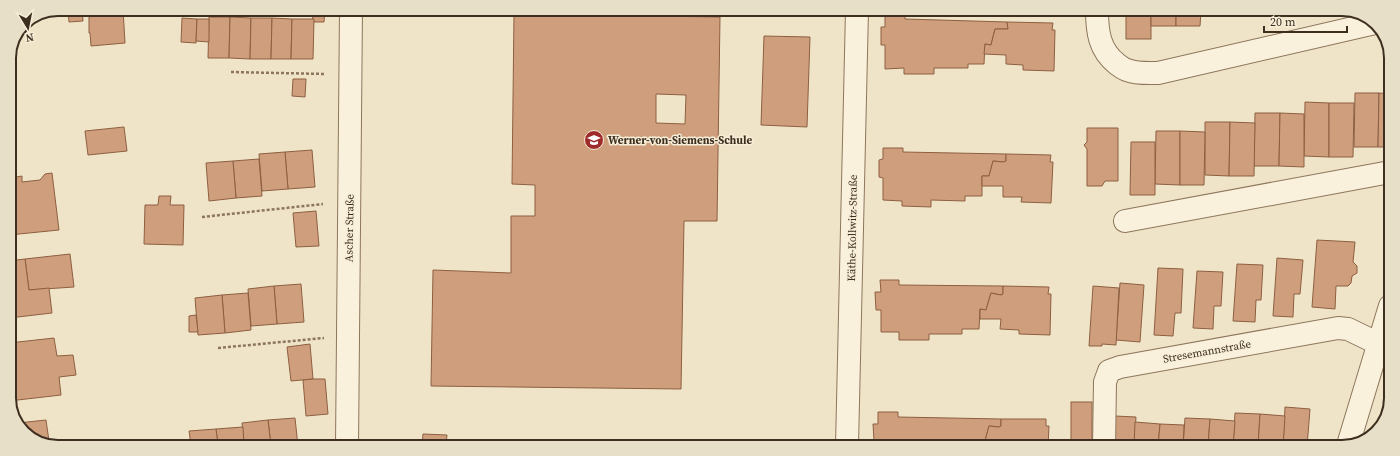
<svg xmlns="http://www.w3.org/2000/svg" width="1400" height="456" font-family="'Source Serif 4',serif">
	<rect width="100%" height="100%" fill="#f0e4c8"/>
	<g fill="#cf9f7d" stroke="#8d5f41" fill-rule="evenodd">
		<polygon points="68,9 82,9 83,21 69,22"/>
		<polygon points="89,9 123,9 125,43 91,46 90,33 89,33"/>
		<polygon points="312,9 325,9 324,22 313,22"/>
		<rect x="1126" y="10" width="25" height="29"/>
		<polygon points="1151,10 1176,11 1176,26 1151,26"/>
		<polygon points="1176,11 1201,11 1200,26 1176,26"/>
		<polygon points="1201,11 1226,11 1226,15 1200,14"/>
		<rect x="1226" y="11" width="24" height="4"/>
		<path d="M514,14L720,17L717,221H684L681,389L431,386L433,270L511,273V216H535V185L512,184ZM656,94L686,95L685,124L656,123Z"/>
		<polygon points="885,15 905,15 905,19 1007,22 1008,29 995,29 991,45 985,44 984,64 968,64 968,68 934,68 934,74 904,74 904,68 885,69 885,45 881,45 881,27 885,27"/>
		<polygon points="209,17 230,17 229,58 208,58"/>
		<polygon points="230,17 251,18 250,59 229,58"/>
		<polygon points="182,18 197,19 196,43 181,42"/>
		<polygon points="251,18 272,18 271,59 250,59"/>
		<polygon points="272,18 292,19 291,59 271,59"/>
		<polygon points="197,19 209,19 209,42 196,41"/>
		<polygon points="292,19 314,19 313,59 291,59"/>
		<polygon points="1007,22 1053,23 1052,30 1055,30 1054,71 1023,70 1023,65 1006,64 1006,55 984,54 985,44 991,45 995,29 1008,29"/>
		<polygon points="764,36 810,37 807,127 761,125"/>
		<polygon points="293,79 306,79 305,97 292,96"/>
		<polygon points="1355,93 1379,93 1378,147 1354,147"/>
		<polygon points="1379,93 1391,94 1390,147 1378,147"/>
		<polygon points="9,101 12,101 15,127 9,127"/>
		<polygon points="1305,102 1329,103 1329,157 1304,156"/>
		<polygon points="1329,103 1354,103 1353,157 1329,157"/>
		<polygon points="1255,113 1280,113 1279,166 1254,166"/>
		<polygon points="1280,113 1304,114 1304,167 1279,166"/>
		<polygon points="1205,122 1230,122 1229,176 1205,175"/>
		<polygon points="1230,122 1255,123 1254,176 1229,176"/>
		<polygon points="124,127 127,151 88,155 85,131"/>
		<polygon points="1087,128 1118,128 1118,181 1105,181 1102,186 1087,186 1087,149 1084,145 1087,142"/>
		<polygon points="1156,131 1180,131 1180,185 1155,184"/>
		<polygon points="1180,131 1205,132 1204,185 1180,185"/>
		<polygon points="1131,142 1155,142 1155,195 1130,195"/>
		<polygon points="883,148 903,148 903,152 1006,154 1006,161 1003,162 993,161 989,176 982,176 982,196 965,196 965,201 931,200 931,207 902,206 902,201 883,200 883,178 879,177 879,160 883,159"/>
		<polygon points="312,150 315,187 288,189 285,152"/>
		<polygon points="285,152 288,189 262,191 259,154"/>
		<polygon points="1006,154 1051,155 1050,162 1053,162 1051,203 1021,202 1022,197 1003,197 1003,186 982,186 982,176 989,176 993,161 1003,162 1006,161"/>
		<polygon points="259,159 262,196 236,198 233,161"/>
		<polygon points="233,161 236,198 209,201 206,163"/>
		<polygon points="52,173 59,230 9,235 10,178 22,176 22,182 40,180 45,174"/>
		<polygon points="159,196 171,196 170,205 184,205 183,245 144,244 145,205 158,205"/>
		<polygon points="316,211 319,246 296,247 293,213"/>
		<polygon points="1317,240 1355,242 1353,262 1357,266 1357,273 1352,276 1351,283 1348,286 1336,286 1335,309 1312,307"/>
		<polygon points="70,254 74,287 29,290 25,259"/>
		<polygon points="1277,258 1303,260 1300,294 1294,294 1293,317 1273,316"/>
		<polygon points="25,259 29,290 49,288 52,313 9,318 9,261"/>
		<polygon points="1237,264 1263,265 1261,300 1256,300 1255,322 1233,321"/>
		<polygon points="1158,268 1183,269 1181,313 1175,313 1173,336 1154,335"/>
		<polygon points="1197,271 1223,272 1221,306 1214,306 1213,329 1193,328"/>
		<polygon points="880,280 899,280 899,285 1003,286 1003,294 1001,295 991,293 986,310 980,309 979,329 962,329 962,334 929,334 929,340 899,340 899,332 881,332 881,310 876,310 875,292 881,292"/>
		<polygon points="1120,283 1144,285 1140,342 1116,340"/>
		<polygon points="301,284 304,322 277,324 274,286"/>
		<polygon points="274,286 277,324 251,326 248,289"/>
		<polygon points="1003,286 1049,287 1048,294 1051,294 1050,335 1019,334 1019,330 1000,329 1001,319 980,319 980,309 986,310 991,293 1001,295 1003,294"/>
		<polygon points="1093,286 1119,288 1116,345 1102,344 1102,346 1089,346"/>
		<polygon points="248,293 251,330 225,333 222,295"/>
		<polygon points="222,295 225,333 198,335 195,298"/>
		<polygon points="196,315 198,332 189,332 189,316"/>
		<polygon points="54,338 57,356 73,355 76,375 59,377 61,395 9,401 9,343"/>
		<polygon points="310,344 313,379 291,381 287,347"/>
		<polygon points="313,379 325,379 328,414 306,416 303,380"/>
		<rect x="1071" y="402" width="21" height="45"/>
		<polygon points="1285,407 1310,409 1307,447 1283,447"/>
		<polygon points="878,412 898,412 898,417 1001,419 1001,426 999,427 989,426 985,441 978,441 978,447 879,446 879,441 874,441 873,424 878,424"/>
		<polygon points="1235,413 1260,414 1258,447 1233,447"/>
		<polygon points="1260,414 1285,416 1283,447 1258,447"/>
		<polygon points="1115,416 1136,417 1134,447 1114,447"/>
		<polygon points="295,418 298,446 271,446 268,420"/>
		<polygon points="1185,418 1210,419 1208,447 1183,447"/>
		<polygon points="1001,419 1046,419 1046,426 1049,426 1048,447 978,447 978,441 985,441 989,426 999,427 1001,426"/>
		<polygon points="1210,419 1235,421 1233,447 1208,447"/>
		<polygon points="46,420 49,441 40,442 19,428 18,423"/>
		<polygon points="268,420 271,446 244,446 242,423"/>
		<polygon points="1135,422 1160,424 1158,447 1134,447"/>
		<polygon points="1160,424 1184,425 1183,447 1158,447"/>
		<polygon points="243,427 244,446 218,445 216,429"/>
		<polygon points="216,429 218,445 191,445 189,431"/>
		<polygon points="423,434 447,435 446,445 457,446 422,446"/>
	</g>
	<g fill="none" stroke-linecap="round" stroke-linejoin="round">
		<defs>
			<g id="minor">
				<path d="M1097,10C1097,31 1099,50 1117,64C1120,66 1123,69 1127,70C1137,74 1148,73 1158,73L1375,23"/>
				<polyline points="1125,221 1390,172"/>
				<polyline points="1348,445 1390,306"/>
				<polyline points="347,446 351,9"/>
				<polyline points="847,446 857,10"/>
				<polyline points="1104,447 1105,382 1109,371 1120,367 1338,328 1348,329 1379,344"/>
			</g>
		</defs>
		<use href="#minor" stroke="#8d765c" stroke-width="24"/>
		<g stroke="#8d765c" stroke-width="2.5" stroke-dasharray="3 2" stroke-linecap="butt">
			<polyline points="231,72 326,74"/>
			<polyline points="202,217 323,204"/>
			<polyline points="218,348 324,338"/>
		</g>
		<use href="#minor" stroke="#faf1dc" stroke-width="22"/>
	</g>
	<defs>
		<symbol id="school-disc" viewBox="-11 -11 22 22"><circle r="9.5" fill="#9e2a2b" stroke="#f7eed8"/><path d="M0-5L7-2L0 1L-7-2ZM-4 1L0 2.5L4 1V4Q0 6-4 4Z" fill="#fff"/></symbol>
	</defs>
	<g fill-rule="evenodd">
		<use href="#school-disc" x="583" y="129" width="22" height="22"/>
	</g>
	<g text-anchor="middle" stroke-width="3" stroke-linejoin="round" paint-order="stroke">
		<g font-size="11" font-weight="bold" fill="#3d2e20" stroke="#f7eed8" text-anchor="start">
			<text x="608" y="144">Werner-von-Siemens-Schule</text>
		</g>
		<g font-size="11" fill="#3d2e20" stroke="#f7eed8">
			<text transform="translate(349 228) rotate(-89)" y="4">Ascher Straße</text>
			<text transform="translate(852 228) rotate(-89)" y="4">Käthe-Kollwitz-Straße</text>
			<text transform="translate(1207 351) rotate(-10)" y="4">Stresemannstraße</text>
		</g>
	</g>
	<path d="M0 0H1400V456H0ZM58 16H1342A42 42 0 0 1 1384 58V398A42 42 0 0 1 1342 440H58A42 42 0 0 1 16 398V58A42 42 0 0 1 58 16Z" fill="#e8dfc9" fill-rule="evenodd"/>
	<path fill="none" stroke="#3d2e20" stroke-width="2" d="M58 16H1342A42 42 0 0 1 1384 58V398A42 42 0 0 1 1342 440H58A42 42 0 0 1 16 398V58A42 42 0 0 1 58 16Z"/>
	<g transform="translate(28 28) rotate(170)" stroke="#f7eed8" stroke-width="3" paint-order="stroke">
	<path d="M0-3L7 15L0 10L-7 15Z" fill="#3d2e20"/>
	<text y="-6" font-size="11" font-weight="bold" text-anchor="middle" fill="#3d2e20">N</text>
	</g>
	<path d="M1264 26v6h83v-6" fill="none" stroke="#3d2e20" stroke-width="2"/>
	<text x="1270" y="26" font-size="12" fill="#3d2e20" stroke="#f7eed8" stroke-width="3" paint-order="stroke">20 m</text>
</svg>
